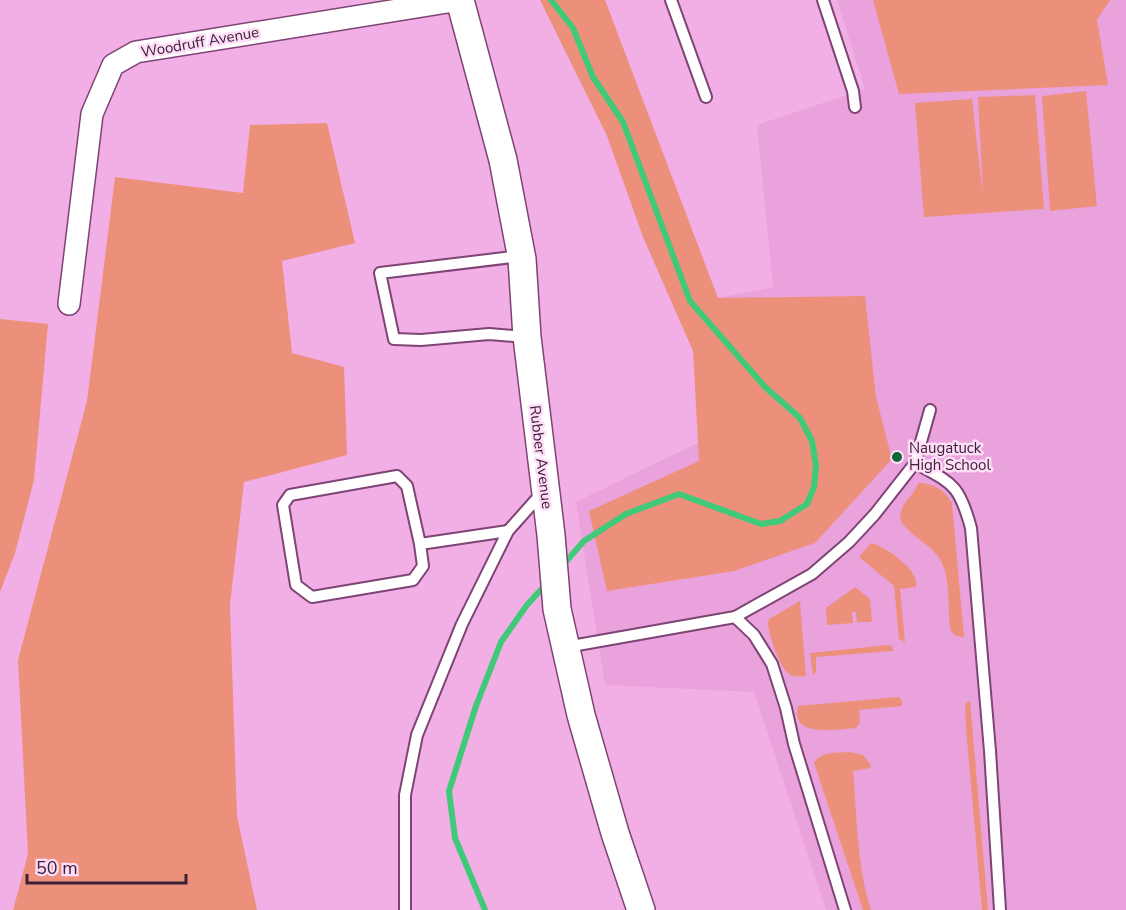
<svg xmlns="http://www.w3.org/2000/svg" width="1126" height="910" font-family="'Nunito Sans',sans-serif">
	<rect width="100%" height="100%" fill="#f1afe5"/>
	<polygon fill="#eaa2dc" points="837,0 1126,0 1126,910 826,910 754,692 605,685 576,502 761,412 718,298 773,287 757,125 865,89"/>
	<g fill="#ec907b">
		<polygon points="540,0 605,0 718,298 865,296 876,397 892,459 815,543 734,571 607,591 589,511 699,461 693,351 643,237 607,136"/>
		<polygon points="873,0 1110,0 1097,20 1108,85 899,94"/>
		<polygon points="1086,91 1097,206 1050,211 1042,96"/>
		<polygon points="1035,95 1044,209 924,217 915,103 972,99 983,195 978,97"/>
		<polygon points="327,123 355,243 282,261 292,353 344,367 347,455 244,482 230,605 237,816 257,910 13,910 28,854 18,660 87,401 115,177 243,193 250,125"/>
		<polygon points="0,319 48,324 34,480 15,553 0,592"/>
		<path d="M918,483C934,483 945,490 952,503L964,637L956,636L951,631C946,608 953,573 936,554C926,542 910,535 901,522C897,503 914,498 918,483Z"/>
		<path d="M871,543C885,546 921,571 916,587L900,589L905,642L899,639L894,586L859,557Z"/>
		<polygon points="855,587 870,599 872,622 857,622 856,612 852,612 853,623 827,625 826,608"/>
		<path d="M800,601L806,676C800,676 793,678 788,673C779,666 769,635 768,624L769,619Z"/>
		<polygon points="889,645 893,647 893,651 816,657 816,672 813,675 810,653"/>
		<path d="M898,697L902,700V706L859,710L860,723L856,728C838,729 790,739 798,706Z"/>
		<polygon points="970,701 988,910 982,910 966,728 965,705 966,703"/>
		<path d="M850,752L863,755L871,765L870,768L853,771C857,815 857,868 871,910H863L814,763C821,751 837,753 850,752Z"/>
	</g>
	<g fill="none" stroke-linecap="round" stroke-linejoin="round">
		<g stroke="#40c979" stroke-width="6">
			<polyline points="551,0 573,28 593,77 623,122 690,301 765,387 800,418 812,441 816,465 814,487 807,504 780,521 761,524 679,494 626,514 584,541 562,566"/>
			<polyline points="485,910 455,838 449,791 476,706 501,642 527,605 547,583"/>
		</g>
		<defs>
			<g id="service">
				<polyline points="671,0 706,97"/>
				<polyline points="823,0 853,91 855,107"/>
				<polyline points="521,256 380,273 394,339 421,340 489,334 526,337"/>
				<path d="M915,463C953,484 959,484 971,528L990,751L1000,910"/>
				<polyline points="420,544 423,566 413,580 312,597 296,585 283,505 290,495 397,476 407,486 420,544 508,531"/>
				<polyline points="735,617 812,574 849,542 875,514 915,463 930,410"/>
				<polyline points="566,647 735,617 754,635 772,664 786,708 794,744 845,910"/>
				<polyline points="405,910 405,795 417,735 462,624 508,531 541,494"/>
			</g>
			<polyline id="minor" points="69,304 92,114 113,65 136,52 460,0"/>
			<polyline id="tertiary" points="460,0 503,160 522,259 527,337 551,535 557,609 581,715 615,833 641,910"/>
		</defs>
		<use href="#service" stroke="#7d4474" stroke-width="14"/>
		<use href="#minor" stroke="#7d4474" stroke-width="24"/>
		<use href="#tertiary" stroke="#7d4474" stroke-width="30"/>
		<use href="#service" stroke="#fff" stroke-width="10"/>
		<use href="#minor" stroke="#fff" stroke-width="21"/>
		<use href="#tertiary" stroke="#fff" stroke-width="27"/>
	</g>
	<circle fill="#106638" stroke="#ffddf8" stroke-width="2" cx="897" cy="457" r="6"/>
	<g text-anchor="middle" stroke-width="5" stroke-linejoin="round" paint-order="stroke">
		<g font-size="15" fill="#3a2136" stroke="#ffddf8">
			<text transform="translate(200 42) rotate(-10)" y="5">Woodruff Avenue</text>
			<text transform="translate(541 457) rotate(83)" y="5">Rubber Avenue</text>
		</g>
		<g font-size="15" fill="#3a2136" stroke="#ffddf8" text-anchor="start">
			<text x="909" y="453">Naugatuck<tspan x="909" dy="17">High School</tspan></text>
		</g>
	</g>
	<path d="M27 874v9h159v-9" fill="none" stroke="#3a2136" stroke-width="3"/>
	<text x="36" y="874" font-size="18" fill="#3a2136" stroke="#ffddf8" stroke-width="4.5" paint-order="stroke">50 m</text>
</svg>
